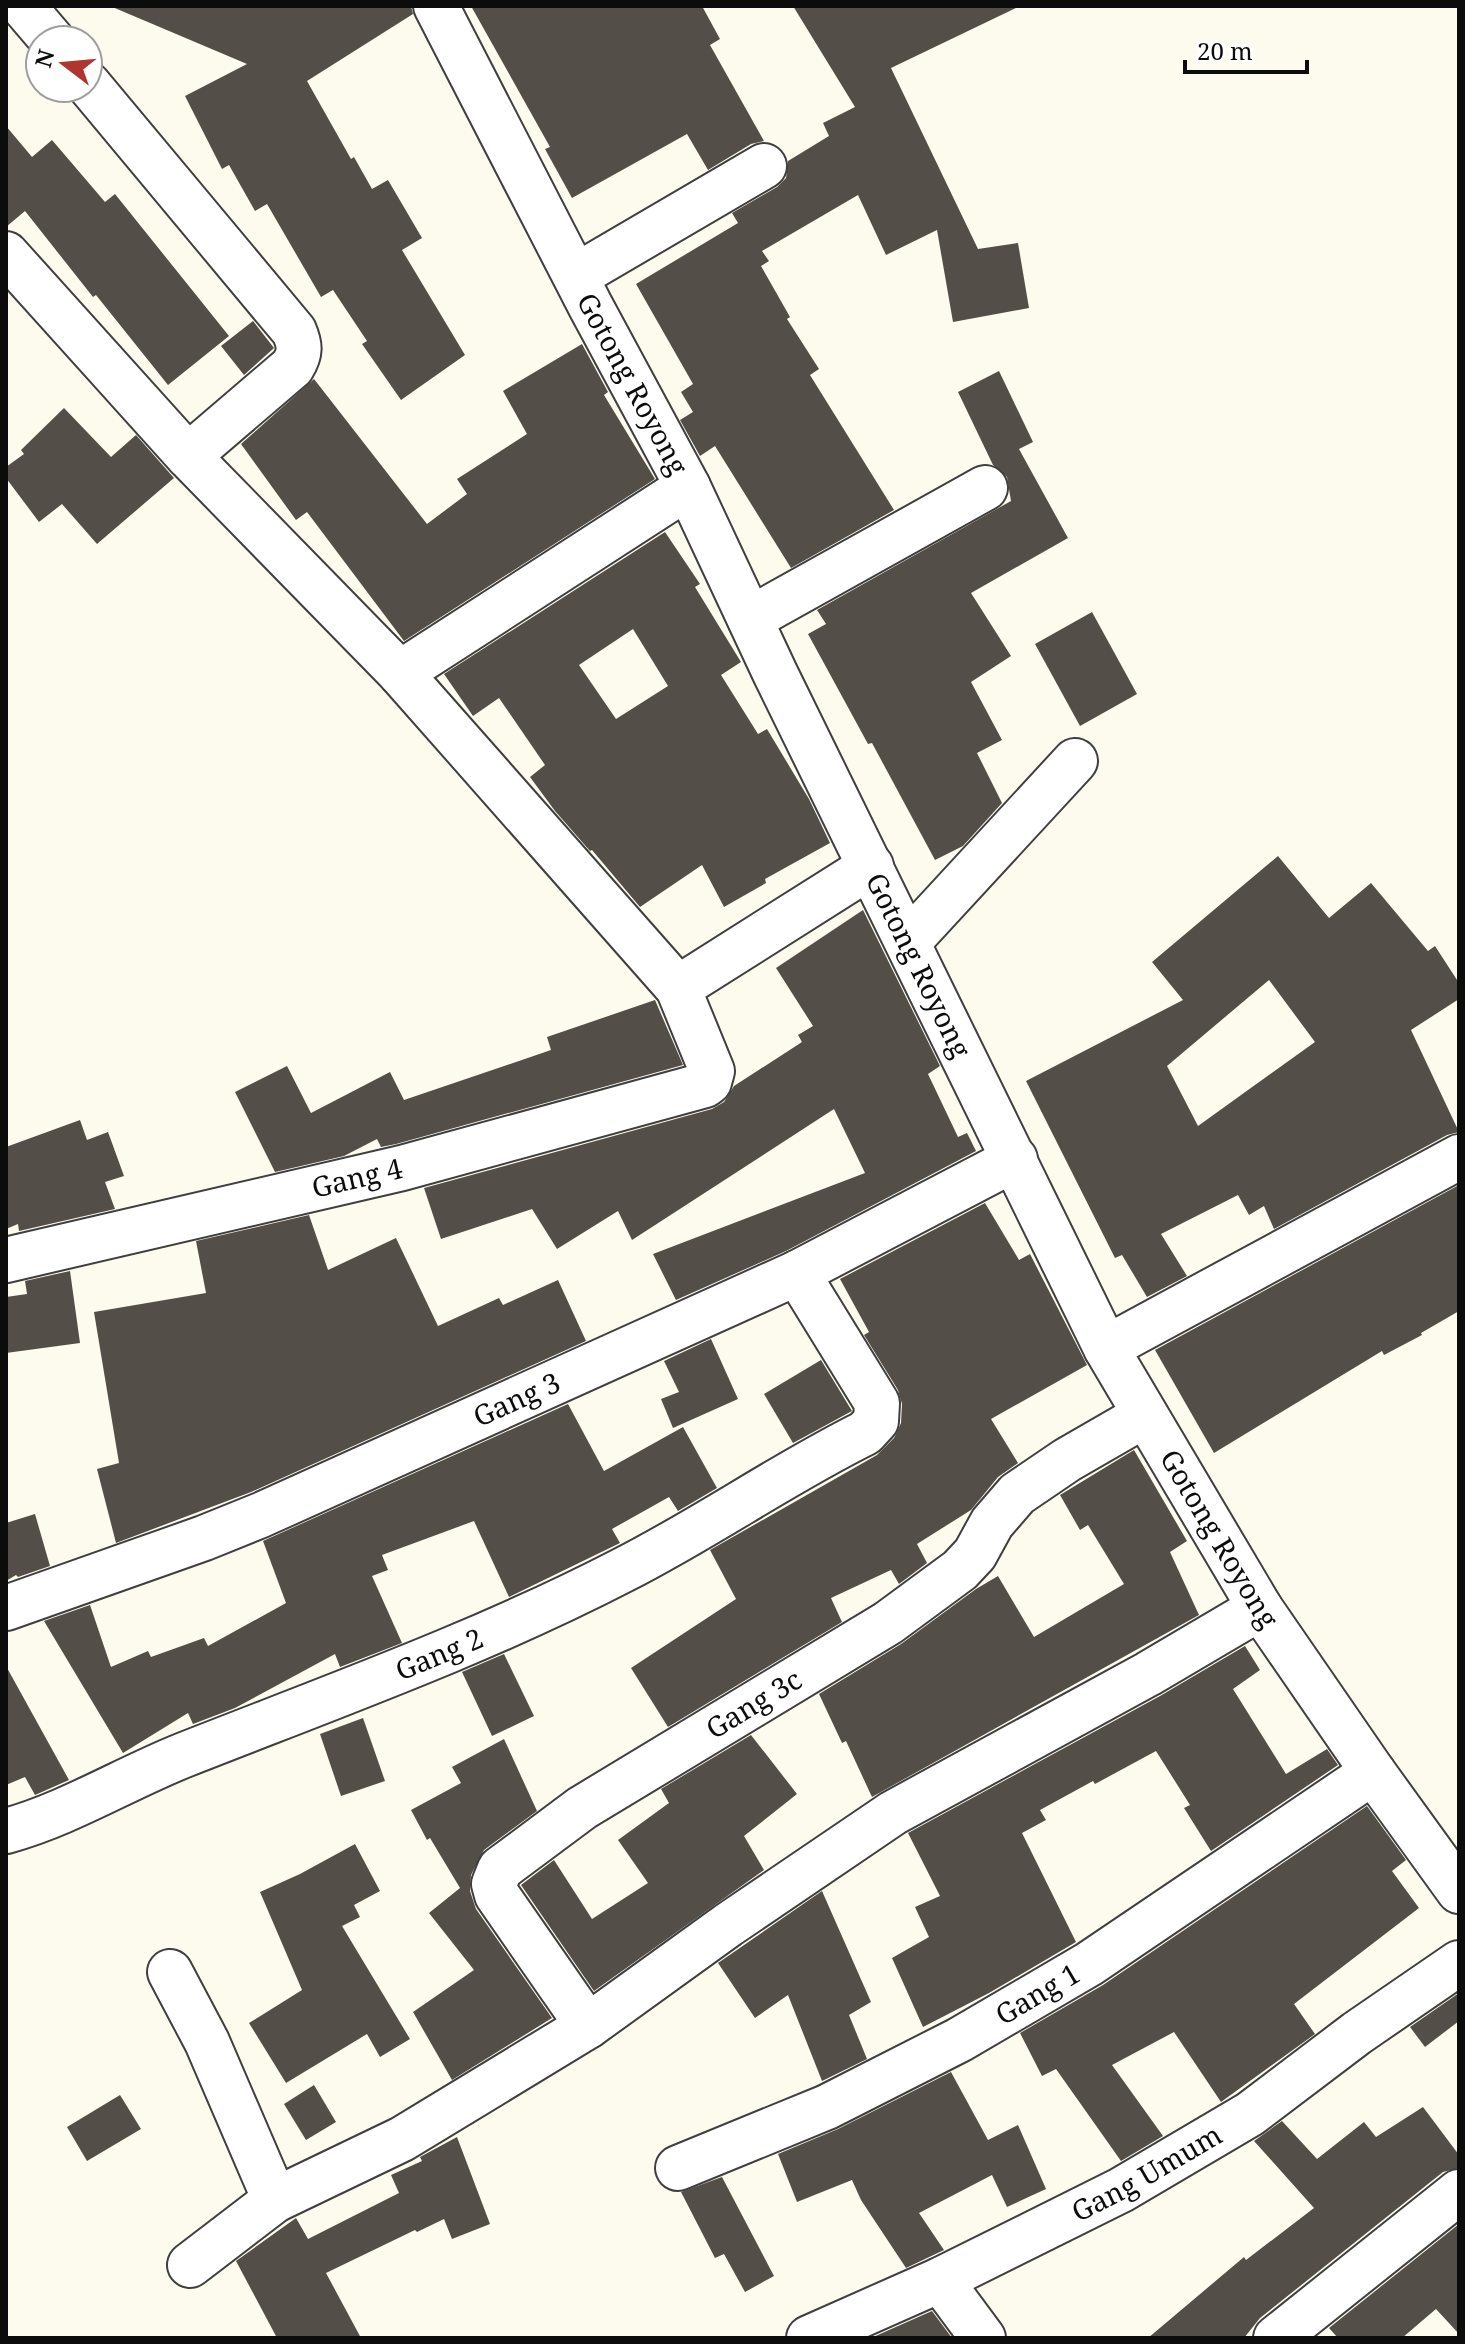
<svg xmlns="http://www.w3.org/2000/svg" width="1465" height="2344" font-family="'Noto Serif',serif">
	<rect width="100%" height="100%" fill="#fdfbed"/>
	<g fill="#544e49" fill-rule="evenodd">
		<polygon points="110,6 411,6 413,14 307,81 351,159 354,157 372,189 388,180 422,238 402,250 465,355 401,400 362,344 367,341 333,290 321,297 267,204 255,211 229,165 222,169 185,96 247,64"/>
		<polygon points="471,6 702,6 720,39 710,45 764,141 751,144 708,170 687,134 572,198 545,149 550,147"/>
		<polygon points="793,6 1020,6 891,68 978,249 1018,243 1029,308 953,322 937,230 886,255 858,195 762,251 769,261 761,266 790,317 787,319 819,369 810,375 894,510 791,568 715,446 700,456 680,420 693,412 681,392 693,384 636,284 738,223 732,213 777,187 786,178 788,161 829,136 823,123 855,107"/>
		<polygon points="6,126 32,157 52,140 105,202 115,194 229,336 168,385 96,295 93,297 25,211 6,227"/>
		<polygon points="253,321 274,348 244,375 221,346"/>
		<polygon points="582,344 608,392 604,395 655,479 404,641 307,512 296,520 241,444 314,379 427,524 467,494 457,479 527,434 503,391"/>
		<polygon points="999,371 1033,442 1019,449 1068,538 971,593 1011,656 971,682 1002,740 977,753 1002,803 963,846 935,860 872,743 868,744 808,634 826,624 817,610 1011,501 1007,477 993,465 958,392"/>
		<polygon points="64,408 111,457 136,435 174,478 97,544 62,504 39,522 6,478 6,467 24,454 21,450"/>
		<path d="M665,532L700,584L695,587L741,662L721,675L758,734L767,729L809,799L830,843L765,879L766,883L724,907L702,865L640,907L592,850L590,851L555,811L530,777L545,765L499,698L473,716L444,674ZM633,629L668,686L616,719L579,665Z"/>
		<polygon points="1092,612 1137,694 1080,726 1035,644"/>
		<path d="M1278,856L1329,918L1371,883L1428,951L1435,946L1459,983V999L1411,1030L1459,1132L1447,1135L1274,1229L1264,1206L1249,1215L1238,1195L1161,1234L1187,1276L1147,1297L1122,1255L1115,1258L1026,1081L1183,1000L1152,962ZM1269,980L1315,1042L1198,1126L1167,1066Z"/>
		<polygon points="863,910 940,1066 928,1074 958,1137 967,1133 976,1151 786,1251 676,1300 653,1254 865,1173 834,1109 632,1240 618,1211 557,1249 532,1209 441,1239 424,1188 712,1109 724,1102 734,1086 802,1042 798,1035 813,1026 776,968"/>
		<polygon points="655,1000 683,1065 396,1144 381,1147 377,1139 344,1156 275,1172 235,1092 287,1066 311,1113 390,1072 404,1100 551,1050 547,1037"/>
		<polygon points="80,1120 87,1140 108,1132 124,1176 105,1182 115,1209 19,1231 18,1224 6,1229 6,1147"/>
		<polygon points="1459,1185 1459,1311 1421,1333 1422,1335 1384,1355 1382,1351 1214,1453 1155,1350"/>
		<polygon points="985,1203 1019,1260 1030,1254 1087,1365 991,1419 1018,1463 998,1477 971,1510 917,1544 927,1563 899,1584 891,1570 831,1598 842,1622 668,1727 631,1668 736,1599 710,1550 877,1455 894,1438 901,1423 902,1404 898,1390 864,1335 869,1332 840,1279"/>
		<polygon points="309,1215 328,1270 396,1238 438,1326 499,1298 503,1305 558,1280 586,1341 251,1492 116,1543 97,1469 119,1463 94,1312 206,1293 196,1241"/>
		<polygon points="70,1271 80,1343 6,1353 6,1297 27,1294 25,1281"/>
		<polygon points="711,1339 738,1399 673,1428 661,1399 679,1392 664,1361"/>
		<polygon points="821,1360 852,1411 793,1443 764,1394"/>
		<polygon points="568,1404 604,1471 683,1427 717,1488 678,1511 669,1497 612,1529 620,1543 509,1597 474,1521 382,1555 388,1570 372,1576 402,1643 340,1667 335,1654 235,1708 193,1724 188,1713 123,1753 44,1621 90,1605 111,1667 148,1651 151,1657 204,1638 208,1646 286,1603 263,1541"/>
		<polygon points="1134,1450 1187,1541 1170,1552 1199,1615 872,1797 846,1741 842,1743 819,1694 901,1644 976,1589 998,1576 1034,1637 1124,1584 1088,1525 1080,1530 1060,1495"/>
		<polygon points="35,1514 50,1566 18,1577 16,1575 6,1581 6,1523"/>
		<polygon points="1245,1646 1260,1670 1233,1689 1286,1774 1327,1749 1338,1765 1211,1851 1184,1808 1190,1805 1156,1751 1095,1784 1093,1781 1040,1810 1046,1820 1022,1833 1076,1942 989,1993 923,2027 892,1958 929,1937 915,1907 940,1896 908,1833 1160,1696"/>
		<polygon points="504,1654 534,1716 492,1736 462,1672"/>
		<polygon points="6,1666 69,1780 35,1795 25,1777 6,1785"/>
		<polygon points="363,1718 385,1781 341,1796 320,1734"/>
		<polygon points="751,1735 797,1794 744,1836 764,1870 594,1991 521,1885 554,1860 592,1919 648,1883 618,1840 669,1803 661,1789"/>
		<polygon points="504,1739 537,1811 484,1850 471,1875 470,1891 476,1909 552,2018 452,2080 413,2012 474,1970 429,1913 460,1888 430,1838 427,1840 411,1810 461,1783 452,1767"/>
		<polygon points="1367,1806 1406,1860 1392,1871 1419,1908 1294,2004 1315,2034 1221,2102 1174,2032 1112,2065 1163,2136 1121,2161 1056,2069 1042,2076 1020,2033 1103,1985"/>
		<polygon points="355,1844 380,1891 354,1905 360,1917 342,1926 410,2039 380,2057 367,2034 286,2083 249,2023 302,1990 260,1892 300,1874"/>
		<polygon points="822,1891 871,2002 849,2015 867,2059 822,2081 788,1995 755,2018 718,1963"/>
		<polygon points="1459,1993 1459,2021 1425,2047 1410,2027"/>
		<polygon points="951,2072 988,2140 1018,2125 1046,2189 1007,2207 992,2175 919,2213 944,2250 906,2268 861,2200 852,2180 797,2202 778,2154 838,2129"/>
		<polygon points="314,2085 336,2122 306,2140 284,2104"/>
		<polygon points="120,2095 141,2129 87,2161 67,2127"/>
		<polygon points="1423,2107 1459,2155 1459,2168 1443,2172 1260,2318 1244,2338 1148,2338 1244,2257 1246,2260 1314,2208 1254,2141 1282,2121 1317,2159 1364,2122 1376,2137"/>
		<polygon points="457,2137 490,2224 452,2239 444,2219 417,2232 415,2230 326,2273 361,2338 277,2338 236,2261 296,2218 308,2239 399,2193 391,2175 422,2161 420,2157"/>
		<polygon points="722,2177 774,2276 745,2292 724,2254 715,2258 681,2192"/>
		<polygon points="1459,2224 1459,2334 1436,2309 1402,2338 1338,2338 1329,2328"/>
		<polygon points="932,2311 952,2338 871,2338"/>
	</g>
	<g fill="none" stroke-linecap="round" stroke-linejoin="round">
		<defs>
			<g id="street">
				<polyline points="23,6 52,40"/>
				<path id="s1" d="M436,6L591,307L688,487L775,673L1106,1348L1260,1608L1373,1772L1459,1891"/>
				<path d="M88,84L294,331C300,345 301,353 292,367L188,456"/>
				<polyline points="6,254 188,456 400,673 678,988 712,1071 709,1082 705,1085 402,1168 6,1260"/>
				<polyline points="576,276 764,166"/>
				<polyline points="750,619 985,488"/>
				<polyline points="400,673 688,487"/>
				<polyline points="908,942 1075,761"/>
				<polyline points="678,988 871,866"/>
				<polyline points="1106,1348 1459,1157"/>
				<path id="s2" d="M6,1608L204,1538L261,1515L797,1273L1015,1159"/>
				<path id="s3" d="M6,1831C68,1814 124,1779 184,1755C331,1697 482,1643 623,1570C706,1528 782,1474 865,1433L876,1421L877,1403L797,1273"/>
				<polyline points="170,1972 207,2042 275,2200"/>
				<path id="s4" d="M588,2026L497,1895L494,1884L500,1869L582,1808L888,1623L960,1570L975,1554L992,1523L1017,1494L1067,1460L1145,1415"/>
				<path id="s5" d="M678,2168L827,2107L959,2040L1089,1964L1373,1772"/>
				<polyline points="190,2265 275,2200 402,2139 588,2026 728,1925 893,1813 1148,1674 1260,1608"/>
				<polyline points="940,2280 983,2338"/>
				<path id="s6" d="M809,2338L940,2280L1121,2190L1250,2114L1357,2033L1459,1963"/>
				<polyline points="1276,2338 1459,2192"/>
			</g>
		</defs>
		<use href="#street" stroke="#3f3f3f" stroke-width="48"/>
		<use href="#street" stroke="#fff" stroke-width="44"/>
	</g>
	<g text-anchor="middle" stroke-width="8" stroke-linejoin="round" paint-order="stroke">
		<g font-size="28" fill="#0c0c0c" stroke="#fff">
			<text dy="10" stroke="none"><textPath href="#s1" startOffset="426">Gotong Royong</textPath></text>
			<text dy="10" stroke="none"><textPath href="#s1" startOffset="1074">Gotong Royong</textPath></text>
			<text transform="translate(357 1178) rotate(-13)" y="10">Gang 4</text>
			<text dy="10" stroke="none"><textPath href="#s2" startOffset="552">Gang 3</textPath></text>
			<text dy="10" stroke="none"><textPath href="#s1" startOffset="1722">Gotong Royong</textPath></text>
			<text dy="10" stroke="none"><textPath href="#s3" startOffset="468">Gang 2</textPath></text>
			<text dy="10" stroke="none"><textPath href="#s4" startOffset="490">Gang 3c</textPath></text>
			<text dy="10" stroke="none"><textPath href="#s5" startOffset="400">Gang 1</textPath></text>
			<text dy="10" stroke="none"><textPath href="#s6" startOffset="376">Gang Umum</textPath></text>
		</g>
	</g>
	<rect width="1465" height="2344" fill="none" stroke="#0c0c0c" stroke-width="16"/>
	<g transform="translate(64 64) rotate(286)"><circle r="38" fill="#ffffff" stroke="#9e9e9e" stroke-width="2"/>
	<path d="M0-6L14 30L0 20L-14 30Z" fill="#b03430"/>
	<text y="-12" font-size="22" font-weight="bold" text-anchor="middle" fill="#0c0c0c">N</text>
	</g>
	<path d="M1185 60v12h122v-12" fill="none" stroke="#0c0c0c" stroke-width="4"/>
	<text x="1197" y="60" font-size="24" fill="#0c0c0c" stroke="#ffffff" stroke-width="6" paint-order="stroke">20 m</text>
</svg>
